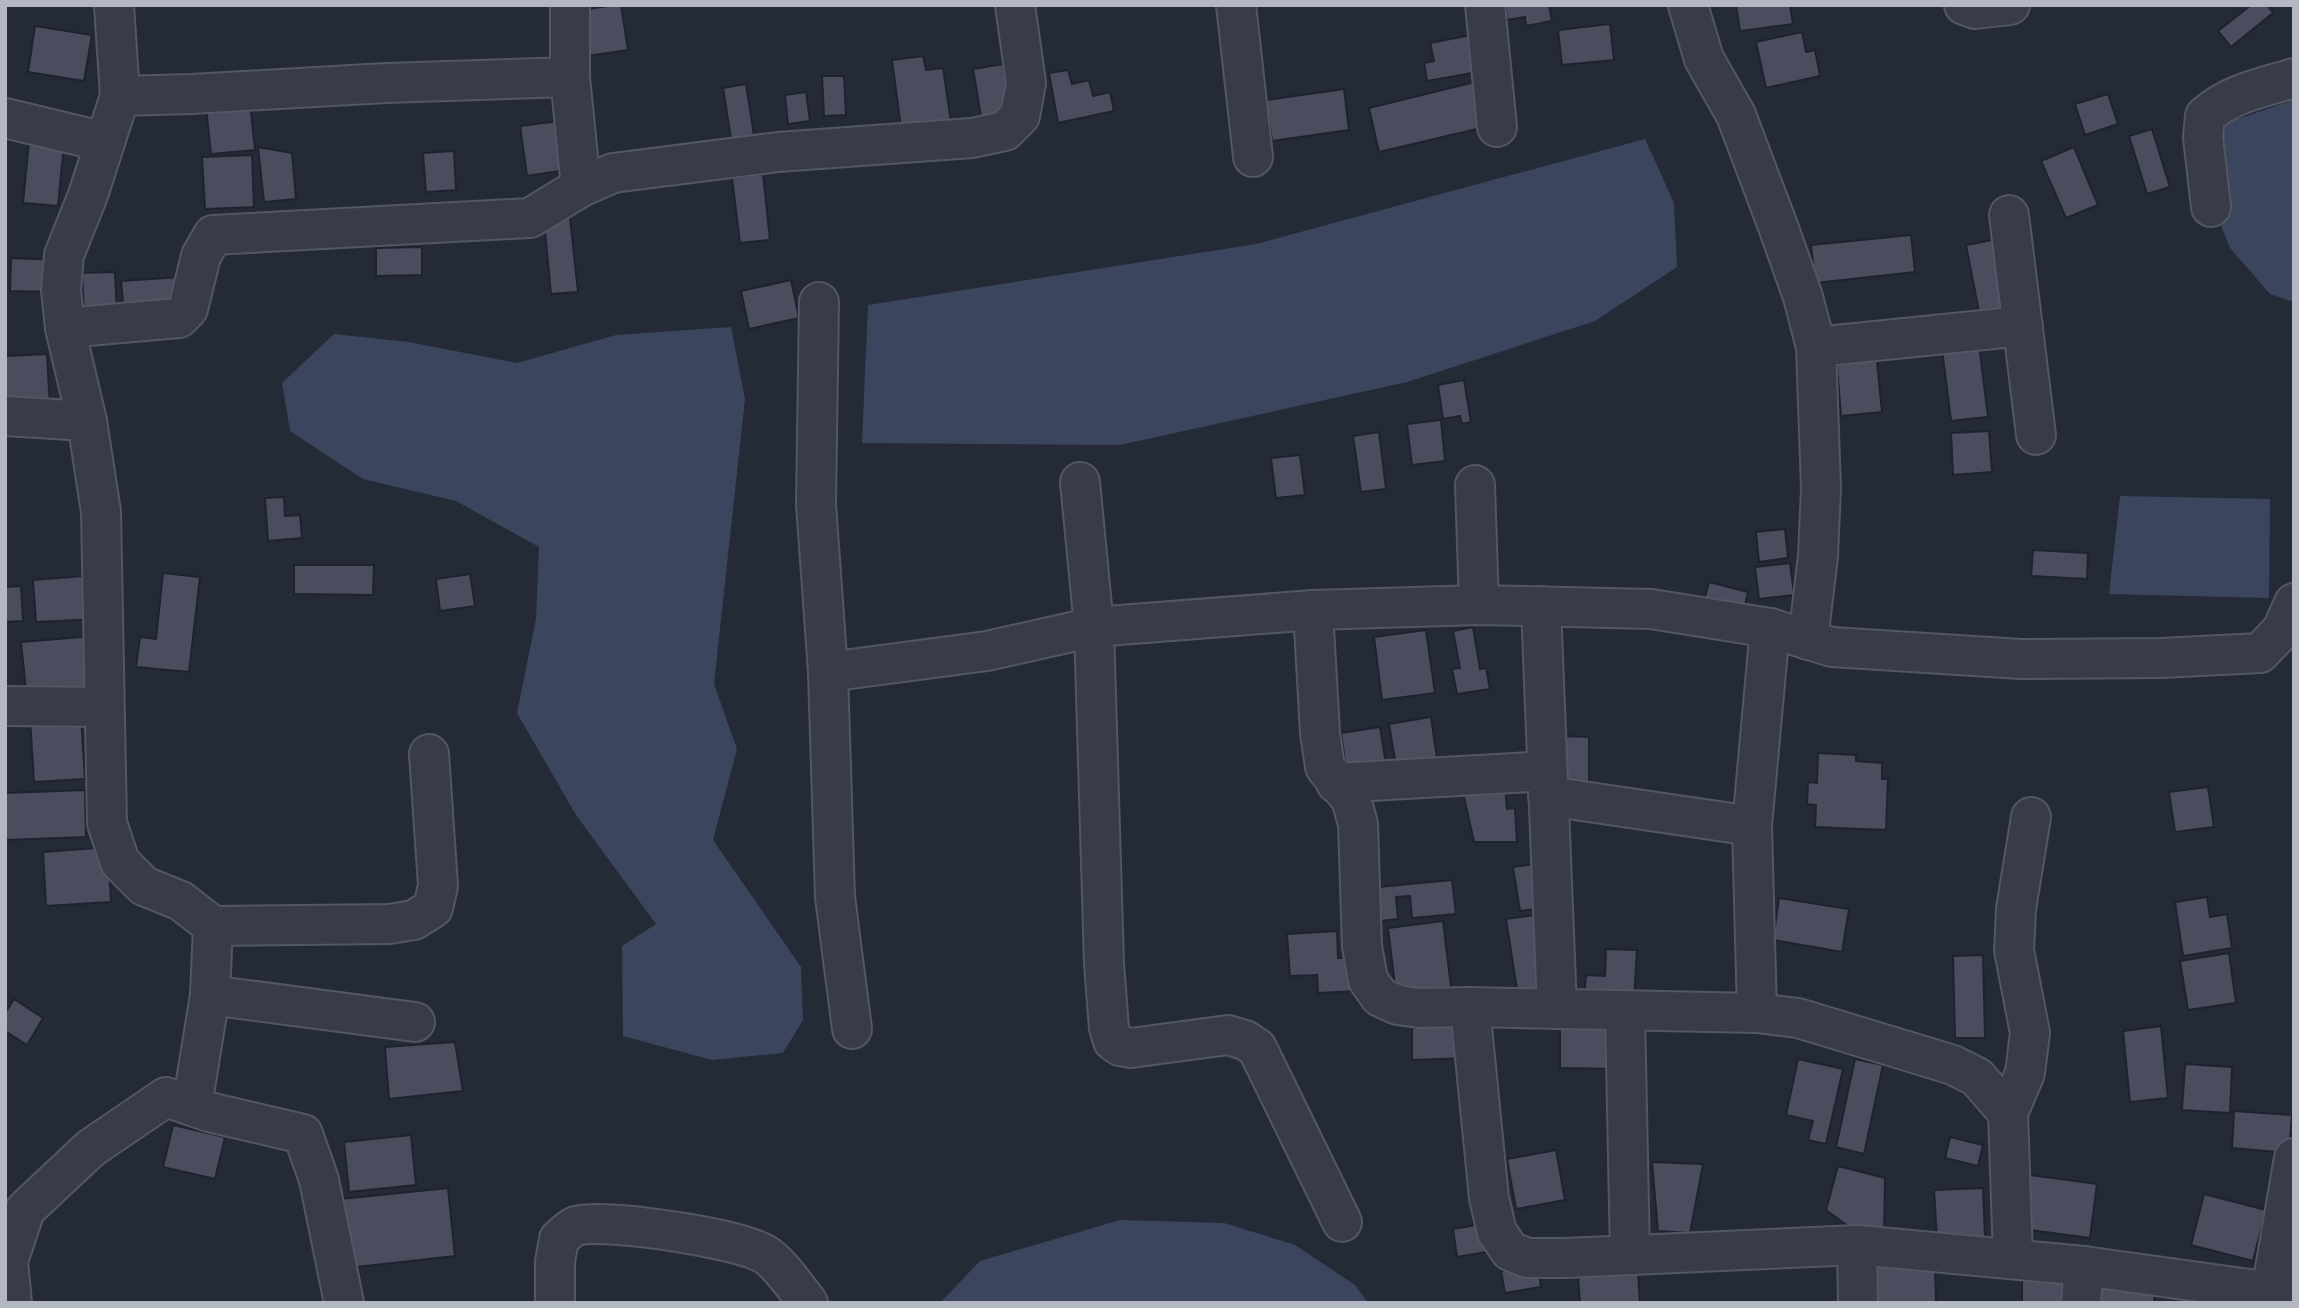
<svg xmlns="http://www.w3.org/2000/svg" width="2299" height="1308" font-family="Jost,sans-serif">
	<rect width="100%" height="100%" fill="#252a37"/>
	<g fill="#3c455e">
		<polygon points="2294,100 2294,302 2270,294 2230,248 2218,218 2214,127"/>
		<polygon points="1645,139 1674,203 1677,267 1595,321 1407,382 1120,445 862,443 868,305 1256,244"/>
		<polygon points="731,327 745,399 714,684 737,749 713,840 801,967 803,1020 783,1053 712,1060 623,1036 622,946 656,924 576,815 517,713 536,619 539,547 456,501 363,479 290,431 282,383 334,334 409,342 517,363 616,335"/>
		<polygon points="2120,496 2270,499 2269,598 2109,594"/>
		<polygon points="1120,1220 1224,1223 1295,1245 1355,1285 1368,1303 940,1303 980,1261"/>
	</g>
	<g fill="#494d5d" stroke="#1f232e" stroke-width="2">
		<polygon points="614,5 621,5 628,50 588,56 582,10"/>
		<polygon points="1505,5 1549,5 1552,21 1526,26 1525,17 1507,20"/>
		<polygon points="1736,5 1790,5 1793,24 1740,31"/>
		<polygon points="2251,5 2267,5 2273,13 2231,47 2218,31"/>
		<polygon points="1610,24 1614,60 1562,65 1558,30"/>
		<polygon points="35,26 92,35 84,81 28,72"/>
		<polygon points="1802,32 1806,52 1815,50 1820,76 1766,88 1756,42"/>
		<polygon points="1471,35 1478,72 1427,81 1424,63 1434,61 1430,43"/>
		<polygon points="923,56 926,70 943,68 951,122 901,128 892,60"/>
		<polygon points="1003,64 1012,119 982,123 973,69"/>
		<polygon points="1068,70 1072,84 1089,80 1093,96 1110,92 1114,111 1058,123 1049,73"/>
		<polygon points="822,76 844,76 846,115 824,116"/>
		<polygon points="1479,81 1481,128 1379,152 1369,108"/>
		<polygon points="746,84 755,142 732,145 723,88"/>
		<polygon points="1344,89 1349,130 1272,141 1266,100"/>
		<polygon points="806,92 810,121 788,124 785,95"/>
		<polygon points="2108,94 2118,124 2085,135 2075,104"/>
		<polygon points="250,102 255,150 211,154 206,107"/>
		<polygon points="559,121 566,170 527,176 520,126"/>
		<polygon points="2152,129 2170,187 2147,194 2129,136"/>
		<polygon points="29,141 64,144 58,206 23,203"/>
		<polygon points="258,147 292,153 296,199 264,202"/>
		<polygon points="2074,147 2098,205 2066,218 2041,161"/>
		<polygon points="454,151 456,190 426,192 423,153"/>
		<polygon points="252,155 254,207 205,209 202,157"/>
		<polygon points="763,174 770,240 740,243 732,178"/>
		<polygon points="570,218 578,292 551,294 544,220"/>
		<polygon points="1911,235 1915,272 1815,283 1811,245"/>
		<polygon points="2003,238 2017,315 1981,322 1966,245"/>
		<polygon points="422,247 422,275 376,276 376,248"/>
		<polygon points="11,258 58,260 56,292 10,291"/>
		<polygon points="115,272 117,313 84,314 82,273"/>
		<polygon points="181,277 184,309 124,313 121,281"/>
		<polygon points="791,280 799,318 749,329 741,291"/>
		<polygon points="1978,337 1988,417 1951,421 1941,341"/>
		<polygon points="1876,351 1882,412 1841,416 1836,355"/>
		<polygon points="47,354 50,407 5,409 5,356"/>
		<polygon points="1464,380 1471,422 1462,424 1460,416 1443,419 1438,385"/>
		<polygon points="1441,420 1445,461 1412,465 1407,424"/>
		<polygon points="1989,431 1992,472 1953,475 1951,433"/>
		<polygon points="1379,432 1386,489 1361,492 1353,436"/>
		<polygon points="1300,455 1305,495 1276,498 1271,458"/>
		<polygon points="284,497 285,516 300,515 302,538 268,541 265,498"/>
		<polygon points="1785,529 1788,558 1759,562 1756,532"/>
		<polygon points="2033,550 2088,553 2087,579 2031,576"/>
		<polygon points="1790,563 1794,595 1759,599 1755,567"/>
		<polygon points="294,565 374,565 373,595 294,594"/>
		<polygon points="163,573 200,577 189,672 136,667 140,637 156,639"/>
		<polygon points="470,574 475,606 440,611 436,579"/>
		<polygon points="97,575 100,619 36,622 33,580"/>
		<polygon points="1709,582 1748,592 1742,618 1702,608"/>
		<polygon points="21,586 23,621 5,622 5,587"/>
		<polygon points="1473,627 1480,669 1486,668 1490,689 1457,694 1452,669 1460,668 1453,631"/>
		<polygon points="1426,630 1435,693 1382,700 1374,637"/>
		<polygon points="94,636 97,686 26,690 21,642"/>
		<polygon points="81,716 85,779 34,782 30,719"/>
		<polygon points="1431,717 1438,765 1397,772 1389,724"/>
		<polygon points="1380,727 1387,770 1347,776 1341,733"/>
		<polygon points="1562,736 1589,737 1589,794 1561,794"/>
		<polygon points="1818,753 1856,755 1856,761 1882,763 1882,779 1888,779 1886,830 1815,827 1816,805 1807,804 1808,782 1817,783"/>
		<polygon points="1505,787 1507,809 1515,808 1517,842 1474,842 1462,788"/>
		<polygon points="2208,787 2214,827 2175,832 2169,792"/>
		<polygon points="85,790 86,837 5,840 5,793"/>
		<polygon points="108,847 111,902 46,906 43,852"/>
		<polygon points="1542,863 1549,907 1520,911 1513,867"/>
		<polygon points="1452,880 1456,914 1412,918 1410,896 1396,897 1398,919 1380,921 1378,887"/>
		<polygon points="2207,897 2210,917 2227,914 2232,948 2183,956 2175,902"/>
		<polygon points="1779,898 1849,909 1842,952 1773,940"/>
		<polygon points="1541,914 1553,991 1518,996 1506,919"/>
		<polygon points="1443,921 1451,987 1396,994 1388,928"/>
		<polygon points="1337,931 1338,958 1355,958 1357,991 1318,993 1317,975 1290,976 1287,934"/>
		<polygon points="1606,949 1637,950 1634,1001 1584,998 1586,975 1605,976"/>
		<polygon points="2229,953 2236,1003 2188,1010 2180,961"/>
		<polygon points="1983,955 1985,1038 1955,1038 1953,956"/>
		<polygon points="14,999 43,1018 27,1045 5,1031 5,1013"/>
		<polygon points="1560,1015 1621,1020 1622,1069 1560,1068"/>
		<polygon points="1467,1026 1467,1058 1412,1060 1412,1028"/>
		<polygon points="2161,1026 2168,1098 2130,1102 2123,1031"/>
		<polygon points="455,1042 463,1091 389,1099 385,1047"/>
		<polygon points="1798,1059 1843,1069 1826,1144 1808,1140 1813,1121 1786,1115"/>
		<polygon points="1855,1059 1883,1065 1864,1154 1836,1147"/>
		<polygon points="2185,1064 2232,1067 2230,1113 2182,1110"/>
		<polygon points="2234,1111 2292,1115 2289,1153 2232,1148"/>
		<polygon points="173,1125 225,1137 215,1179 163,1167"/>
		<polygon points="411,1135 416,1185 349,1192 344,1142"/>
		<polygon points="1950,1137 1983,1145 1978,1166 1945,1158"/>
		<polygon points="1556,1150 1565,1200 1516,1209 1507,1159"/>
		<polygon points="1652,1162 1703,1164 1690,1233 1658,1231"/>
		<polygon points="1838,1166 1885,1178 1884,1236 1862,1236 1826,1210"/>
		<polygon points="2023,1174 2097,1184 2090,1238 2016,1228"/>
		<polygon points="448,1188 455,1256 348,1268 341,1199"/>
		<polygon points="1983,1188 1985,1237 1937,1239 1934,1190"/>
		<polygon points="2204,1194 2266,1210 2253,1261 2191,1245"/>
		<polygon points="1487,1223 1492,1251 1457,1257 1453,1229"/>
		<polygon points="1538,1264 1541,1287 1505,1293 1501,1271"/>
		<polygon points="1874,1267 1935,1267 1936,1303 1874,1303"/>
		<polygon points="1638,1272 1640,1303 1580,1303 1578,1275"/>
		<rect x="2022" y="1279" width="42" height="24"/>
		<polygon points="2098,1282 2155,1283 2154,1303 2098,1303"/>
	</g>
	<g fill="none" stroke-linecap="round" stroke-linejoin="round">
		<defs>
			<g id="minor">
				<polyline points="114,5 120,96 191,94 386,83 570,77 570,5"/>
				<polyline points="1236,5 1253,157"/>
				<polyline points="1485,5 1497,127"/>
				<polyline points="1688,5 1704,59 1736,115 1779,229 1803,297 1816,347 1821,489 1818,556 1808,640"/>
				<polyline points="1964,5 1975,9 2010,5"/>
				<polyline points="570,77 581,187"/>
				<polyline points="120,96 88,195 64,255 61,290 65,328 87,421 101,512 107,823 120,862 144,886 181,901 213,926 210,995 192,1106"/>
				<polyline points="5,118 105,142"/>
				<path d="M2211,207L2203,137L2205,116C2231,93 2261,88 2294,78"/>
				<polyline points="2009,215 2036,435"/>
				<polyline points="819,302 816,504 828,672 835,897 852,1029"/>
				<polyline points="65,328 179,318 188,309 201,256 213,235 530,218 581,187 613,173 778,152 972,138 1005,131 1020,116 1026,83 1015,5"/>
				<polyline points="1816,347 2023,326"/>
				<polyline points="5,416 87,421"/>
				<polyline points="1080,482 1094,627 1104,964 1109,1028 1113,1041 1120,1046 1131,1048 1228,1035 1245,1040 1257,1048 1342,1222"/>
				<polyline points="1475,485 1479,605"/>
				<polyline points="1541,606 1557,1009"/>
				<polyline points="1313,610 1320,733 1325,767 1351,799 1358,824 1362,946 1368,980 1380,997 1398,1005 1419,1008 1470,1007 1757,1013 1798,1018 1953,1065 1977,1077 2008,1113 2013,1258"/>
				<polyline points="828,672 987,651 1094,627 1313,610 1479,605 1651,609 1770,628 1832,647 2021,659 2161,658 2260,653 2282,630 2294,603"/>
				<polyline points="5,706 104,707"/>
				<polyline points="1336,783 1547,771"/>
				<polyline points="1548,796 1752,826"/>
				<polyline points="213,926 389,924 414,920 433,908 438,886 429,754"/>
				<polyline points="210,995 415,1022"/>
				<polyline points="1470,1007 1489,1198 1497,1232 1510,1251 1527,1258 1565,1258 1857,1245"/>
				<polyline points="1625,1011 1630,1255"/>
				<polyline points="1757,1013 1752,826 1770,628"/>
				<polyline points="2008,1113 2025,1073 2030,1033 2014,950 2016,909 2031,817"/>
				<polyline points="2271,1292 2294,1158"/>
				<polyline points="12,1303 8,1261 25,1210 91,1148 166,1097 209,1112 303,1134 319,1180 344,1303"/>
				<path d="M555,1303V1262L559,1239C564,1235 570,1228 576,1226C605,1218 739,1238 766,1255C779,1263 798,1290 808,1303"/>
				<polyline points="1858,1303 1857,1245 2084,1266 2271,1292 2294,1299"/>
				<polyline points="2081,1303 2084,1266"/>
			</g>
		</defs>
		<use href="#minor" stroke="#535762" stroke-width="42"/>
		<use href="#minor" stroke="#383c48" stroke-width="38"/>
	</g>
	<rect width="2299" height="1308" fill="none" stroke="#b3b7c3" stroke-width="14"/>
</svg>
